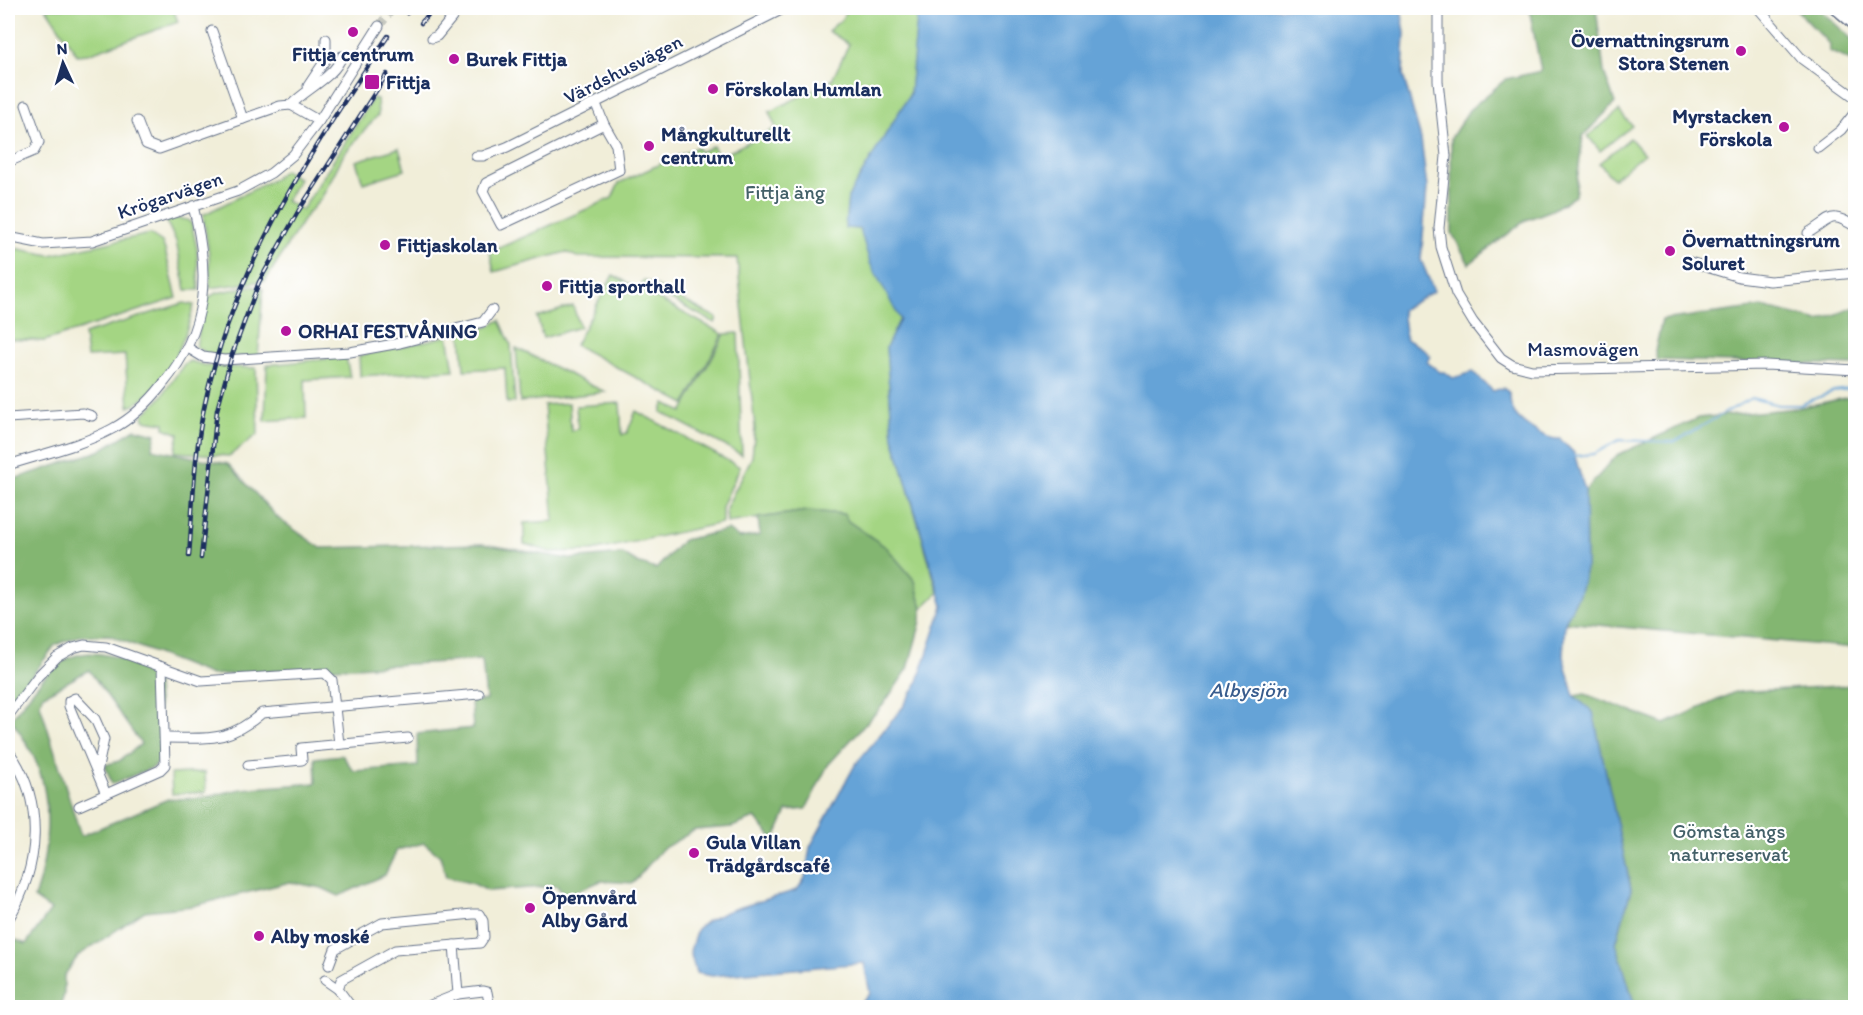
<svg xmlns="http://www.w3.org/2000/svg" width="1863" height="1015" font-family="Itim,sans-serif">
	<rect width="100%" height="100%" fill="#fff"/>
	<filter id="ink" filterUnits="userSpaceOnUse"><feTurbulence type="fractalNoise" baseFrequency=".0167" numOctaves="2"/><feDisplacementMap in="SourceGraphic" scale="12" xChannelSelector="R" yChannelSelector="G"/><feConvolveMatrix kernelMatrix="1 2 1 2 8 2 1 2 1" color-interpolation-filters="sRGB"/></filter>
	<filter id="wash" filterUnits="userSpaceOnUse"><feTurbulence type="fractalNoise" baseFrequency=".008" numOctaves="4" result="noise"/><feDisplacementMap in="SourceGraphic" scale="24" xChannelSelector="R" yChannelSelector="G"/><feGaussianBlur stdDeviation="1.35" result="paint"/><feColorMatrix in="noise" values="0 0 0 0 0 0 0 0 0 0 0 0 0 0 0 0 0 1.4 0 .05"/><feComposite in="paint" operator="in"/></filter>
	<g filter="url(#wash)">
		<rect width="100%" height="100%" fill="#f1eed9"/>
		<g fill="#a4d583" stroke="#608270" stroke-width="1.5">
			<polygon points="46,8 173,8 178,22 88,54 77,55"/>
			<polygon points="847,8 918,8 910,94 848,197 845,227 860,229 900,319 886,348 893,437 938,593 922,608 915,581 887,548 848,521 844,514 807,511 727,523 726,508 752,457 755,428 737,258 577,257 566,252 494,272 490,252 612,198 619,183 697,147 700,152 713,146 719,157 776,128 769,112 832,80 849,44 828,31 842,19"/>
			<polygon points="373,98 377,99 378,115 344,154 321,199 307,214 265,281 210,288 209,254 203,215 274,179 284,170 299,179 286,201 302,210"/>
			<polygon points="1619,111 1632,126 1600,151 1588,136"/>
			<polygon points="1630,138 1644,154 1613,179 1599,163"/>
			<polygon points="399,148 405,170 363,183 356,161"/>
			<polygon points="175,218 188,220 192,225 197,249 199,290 186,290 176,241 166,221"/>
			<polygon points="150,234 162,242 165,250 177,298 44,341 8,339 8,247 50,255"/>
			<polygon points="613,275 723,334 685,404 575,345"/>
			<polygon points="644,280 717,318 715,323 641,284"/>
			<path d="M251,286L263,289L258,357C237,356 211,361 196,346L206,299L216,293Z"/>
			<path d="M184,303L194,305C185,341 166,391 129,407L125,355L87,357L84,334Z"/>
			<polygon points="573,306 580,327 543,338 537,317"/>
			<polygon points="500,320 511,345 515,402 507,403 505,368 464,370 461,332 488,327"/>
			<polygon points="738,333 742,455 661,412 665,403 682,412 725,334"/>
			<polygon points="448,336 454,370 360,376 359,356"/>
			<polygon points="516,348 605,392 520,402"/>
			<polygon points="346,357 350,377 305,380 306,418 265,421 267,365"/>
			<polygon points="190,361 208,366 256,368 258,434 229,456 175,452 179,434 164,428 164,423 144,420 143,415 159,400 184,364"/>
			<polygon points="569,403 571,431 578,429 576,406 620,403 622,435 627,433 636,411 740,467 722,507 722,523 592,551 550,552 524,544 524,523 554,521 544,405"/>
			<polygon points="205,772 206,792 172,794 171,774"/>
		</g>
		<g fill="#83b671" stroke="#4f7268" stroke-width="1.5">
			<polygon points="1529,8 1596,8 1604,72 1615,103 1583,136 1575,196 1552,210 1526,220 1469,264 1452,233 1451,138 1469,110 1506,79 1541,71"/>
			<polygon points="1795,8 1818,8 1855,42 1855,63 1829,51 1830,45"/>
			<polygon points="1762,307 1819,321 1855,307 1855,365 1657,360 1655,351 1662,320"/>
			<polygon points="1855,375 1855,648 1565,622 1580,592 1586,569 1585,491 1617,455 1698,418 1797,408 1850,397"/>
			<path d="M135,429L156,434L152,449L228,464L279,519L321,548L483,544L570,559L623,554L637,563L656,569L683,540L728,530L739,538L760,535L758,518L807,511L844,514L848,521L887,548L915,581L922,608L921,621L908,669L883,705L828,765L806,809L787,811L774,840L755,818L732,827L695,830L662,849L633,883L601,881L565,896L557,886L488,891L474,884L446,877L440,856L424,843L397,850L385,875L339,896L322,888L290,882L193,906L145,911L78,956L64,976V995L60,1007H8V937L26,944L51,910L34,898C49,855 54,798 33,755C27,743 19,731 11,719C29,697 52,658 82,654C101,651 123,659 142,664L157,685L161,760L154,767L112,784L105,765L119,761L141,744L89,670L42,696L40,704L81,836L168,799L201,798L241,789L316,783L315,758L342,755L354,771L418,766L417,734L473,728L471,702L486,700L482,660L211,675L109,635L79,636L55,645L8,708V481L99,451Z"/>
			<polygon points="1855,685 1855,1007 1635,1007 1616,943 1631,889 1593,713 1574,696 1585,694 1665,724 1735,692"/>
		</g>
		<path fill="#65a3d7" stroke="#40699a" stroke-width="1.5" d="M918,8H1401L1405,33L1403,75L1421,139L1427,188L1421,260L1434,291L1402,310L1406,339L1424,349L1430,356L1427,362L1440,372H1445L1453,378L1473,372L1493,391L1503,388L1510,393C1510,398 1510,404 1512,408C1517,422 1546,440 1560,439L1574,453L1585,491L1586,569L1580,592L1565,622L1563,656L1574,696L1593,712L1631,889L1616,943L1635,1007L857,1008L870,993L864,963L712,976L696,973L690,951L697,929L707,921L728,911L797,890L805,878L810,847L855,765L903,707L917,684L943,606L893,437L886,348L900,319L870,263L860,229L845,228L848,197L910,94Z"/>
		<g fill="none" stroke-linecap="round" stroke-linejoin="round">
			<polyline stroke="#65a3d7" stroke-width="2" points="1573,456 1594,454 1619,440 1674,442 1751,398 1779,405 1800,405 1834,391 1856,388"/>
		</g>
	</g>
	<g filter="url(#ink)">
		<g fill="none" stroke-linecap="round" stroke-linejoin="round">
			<polyline stroke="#c6c8c0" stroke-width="9" stroke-dasharray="9 4.5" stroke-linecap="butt" points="379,26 393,8"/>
			<defs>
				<g id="minor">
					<polyline points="1438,8 1438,81 1446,156 1439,228 1441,247 1456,294 1473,322 1501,358 1512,365 1532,370 1766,365 1856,370"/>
					<polyline points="1758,8 1802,59 1856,98"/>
					<polyline points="212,31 243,119 280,106 291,105"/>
					<polyline points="432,38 437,36 460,8"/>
					<polyline points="308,86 326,59 326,39"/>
					<polyline points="596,104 604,124 486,183 483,191 501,225 619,170 616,145 604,124"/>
					<polyline points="137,121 146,144 159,149 243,119"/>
					<path d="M319,121L291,105C307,88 334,78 342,56"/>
					<polyline points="1818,148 1841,130 1856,111"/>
					<polyline points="476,156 483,156 507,147 785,8"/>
					<polyline points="8,162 34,151 39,142 26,105"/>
					<path d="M1808,233C1832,219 1829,210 1856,227"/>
					<polyline points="8,237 43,244 92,241 238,191 271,173 293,155 319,121 379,26"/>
					<polyline points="1690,262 1739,277 1770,281 1856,273"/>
					<polyline points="188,348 203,357 224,360 350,352 400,343 483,322 492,310"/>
					<polyline points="8,418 83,413 92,416"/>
					<path d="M8,465C42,454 80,446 112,429C133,418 149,402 163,384C209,328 210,273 193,206"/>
					<polyline points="8,716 38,676 57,657 73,648 84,645 106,647 201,681 325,673 332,680 339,744"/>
					<path d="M166,738C208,738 227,743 262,713L479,694"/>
					<path d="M8,750C46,802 40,867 8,920"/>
					<polyline points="248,765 302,760 301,748 408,738"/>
					<polyline points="97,772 104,739 95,719 75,698 69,701 69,706 106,794"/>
					<polyline points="79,806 160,770 165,765 162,667"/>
					<polyline points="454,945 458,994"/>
					<polyline points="329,965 335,949 382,923 473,914 479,914 483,921 484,937 480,943 395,950 341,980 338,989"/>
					<polyline points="325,980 338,989 352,1008"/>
					<polyline points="423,1008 458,994 483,991 487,992 490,1008"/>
				</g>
				<g id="major">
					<polyline points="1835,8 1856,26"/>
					<polyline points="1850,8 1856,13"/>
				</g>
			</defs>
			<use href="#minor" stroke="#667289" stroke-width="11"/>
			<use href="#major" stroke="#667289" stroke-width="13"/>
			<use href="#minor" stroke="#fff" stroke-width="9"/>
			<use href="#major" stroke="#fff" stroke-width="10"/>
			<defs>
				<g id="rail">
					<polyline points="407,13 413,8"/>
					<polyline points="421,23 434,8"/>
					<path d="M189,556C193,506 194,452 205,403C234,267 311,150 388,36"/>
					<polyline points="201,558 217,410 232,355 259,282 299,210 387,74"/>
				</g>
			</defs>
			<use href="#rail" stroke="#1b2f5e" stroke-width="4.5"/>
			<use href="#rail" stroke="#fff" stroke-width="2" stroke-dasharray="7" stroke-linecap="butt"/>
		</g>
	</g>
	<g fill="#b5179e" stroke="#fff" stroke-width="2">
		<circle cx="353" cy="32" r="6"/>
		<circle cx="1741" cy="51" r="6"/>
		<circle cx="454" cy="59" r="6"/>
		<rect x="364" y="74" width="16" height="16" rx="3"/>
		<circle cx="713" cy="89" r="6"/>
		<circle cx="1784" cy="127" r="6"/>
		<circle cx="649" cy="146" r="6"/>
		<circle cx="385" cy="245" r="6"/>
		<circle cx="1670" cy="251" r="6"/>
		<circle cx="547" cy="286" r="6"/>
		<circle cx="286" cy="331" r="6"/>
		<circle cx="694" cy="853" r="6"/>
		<circle cx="530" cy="908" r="6"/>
		<circle cx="259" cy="936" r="6"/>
	</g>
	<g text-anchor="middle" stroke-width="4.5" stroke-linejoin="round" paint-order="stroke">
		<g font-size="20" font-weight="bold" fill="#1b2f5e" stroke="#fff" text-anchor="start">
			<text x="1729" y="47" text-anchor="end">Övernattningsrum<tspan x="1729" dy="23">Stora Stenen</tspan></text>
			<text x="353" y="61" text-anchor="middle">Fittja centrum</text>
			<text x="466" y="66">Burek Fittja</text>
			<text x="386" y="89">Fittja</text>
			<text x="725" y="96">Förskolan Humlan</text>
			<text x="1772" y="123" text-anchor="end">Myrstacken<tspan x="1772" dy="23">Förskola</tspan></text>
			<text x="661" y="141">Mångkulturellt<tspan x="661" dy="23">centrum</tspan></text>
			<text x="1682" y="247">Övernattningsrum<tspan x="1682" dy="23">Soluret</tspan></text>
			<text x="397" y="252">Fittjaskolan</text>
			<text x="559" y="293">Fittja sporthall</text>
			<text x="298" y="338">ORHAI FESTVÅNING</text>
			<text x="706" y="849">Gula Villan<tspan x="706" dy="23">Trädgårdscafé</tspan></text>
			<text x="542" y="904">Öpennvård<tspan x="542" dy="23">Alby Gård</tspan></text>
			<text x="271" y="943">Alby moské</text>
		</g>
		<g font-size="20" fill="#1b2f5e" stroke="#fff">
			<text transform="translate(623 69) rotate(-27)" y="7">Värdshusvägen</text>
			<text transform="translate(170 195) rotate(-19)" y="7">Krögarvägen</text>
			<text x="1583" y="356">Masmovägen</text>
		</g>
		<g font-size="20" fill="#446169" stroke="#fff">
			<text x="785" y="199">Fittja äng</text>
			<text x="1729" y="838">Gömsta ängs<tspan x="1729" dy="23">naturreservat</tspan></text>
		</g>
		<g font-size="21" font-style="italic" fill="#395d8e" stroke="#fff">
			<text x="1248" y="697">Albysjön</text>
		</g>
	</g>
	<rect width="1863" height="1015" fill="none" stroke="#fff" stroke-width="30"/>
	<g transform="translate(63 63) rotate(356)" stroke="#ffffff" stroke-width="4.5" paint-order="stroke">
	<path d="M0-4.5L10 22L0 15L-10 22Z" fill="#1b2f5e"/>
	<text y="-9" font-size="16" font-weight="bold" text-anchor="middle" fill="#1b2f5e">N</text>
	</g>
</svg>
